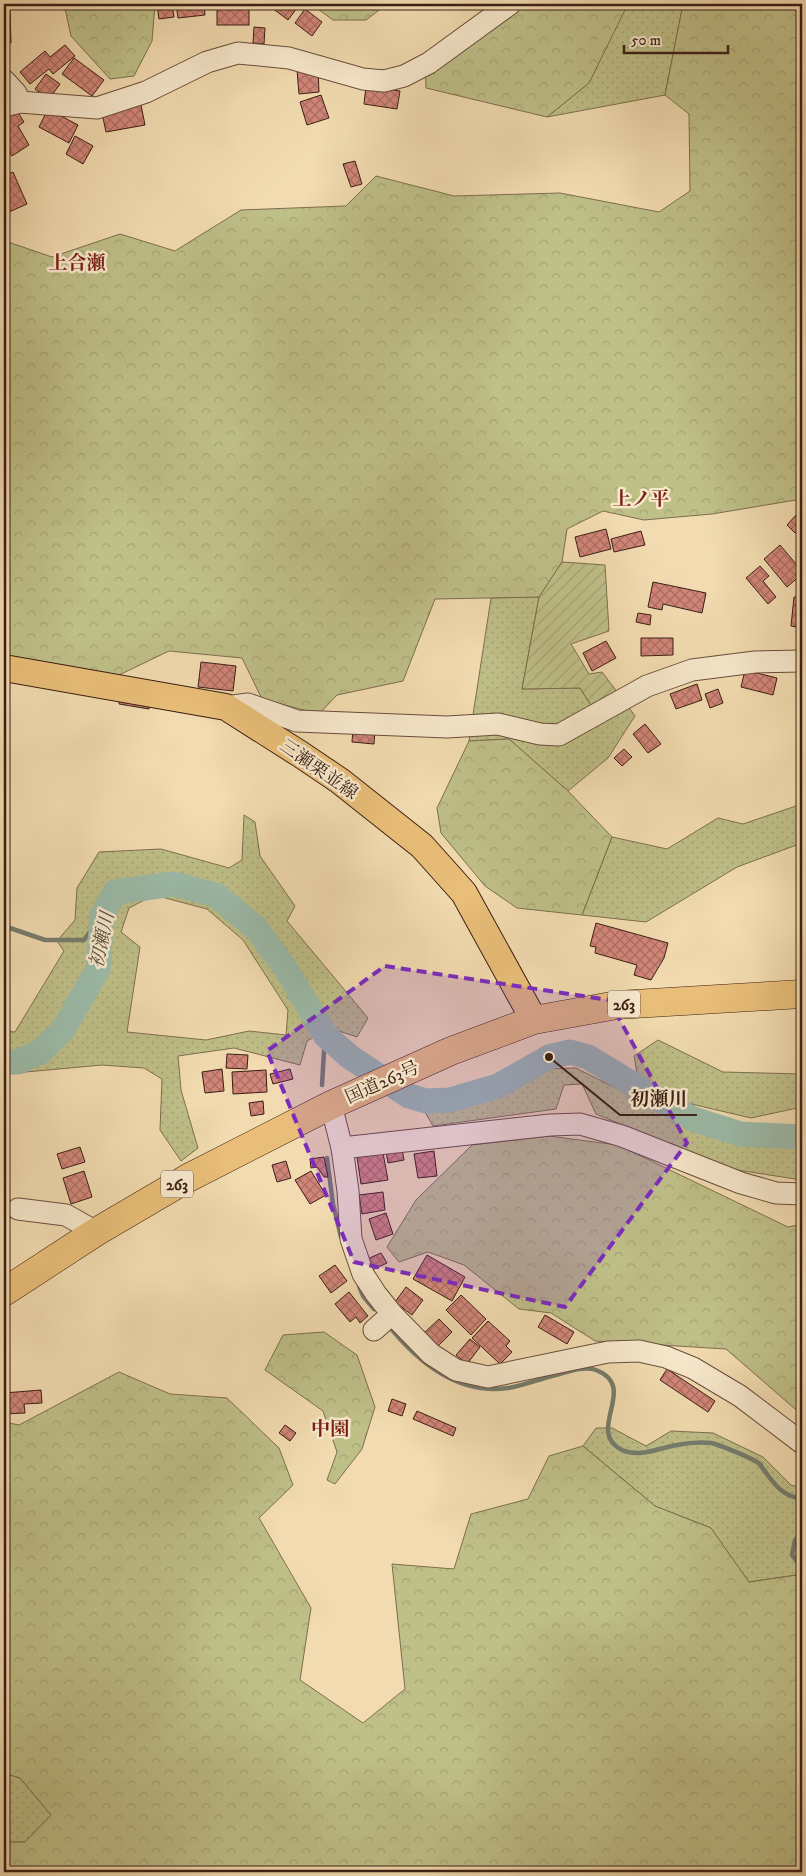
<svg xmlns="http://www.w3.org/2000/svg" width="806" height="1876" font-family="'IM FELL DW Pica','Noto Serif JP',serif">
	<defs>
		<pattern id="grass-dots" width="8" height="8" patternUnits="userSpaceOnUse" patternTransform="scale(1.25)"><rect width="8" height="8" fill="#bfbf88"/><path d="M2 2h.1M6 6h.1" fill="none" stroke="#a5a474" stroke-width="1.8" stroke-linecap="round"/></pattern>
		<pattern id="forest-crowns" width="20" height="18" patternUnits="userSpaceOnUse" patternTransform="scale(1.25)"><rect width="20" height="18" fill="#bfbf88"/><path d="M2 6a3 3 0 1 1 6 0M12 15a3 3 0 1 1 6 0" fill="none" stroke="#a5a474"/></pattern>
		<pattern id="garden-furrows" width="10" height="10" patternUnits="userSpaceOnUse" patternTransform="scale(1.25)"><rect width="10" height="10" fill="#bfbf88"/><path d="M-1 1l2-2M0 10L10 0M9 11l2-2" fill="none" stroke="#a5a474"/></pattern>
		<pattern id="building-cross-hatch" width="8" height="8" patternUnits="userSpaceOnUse" patternTransform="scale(1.25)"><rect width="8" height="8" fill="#d28679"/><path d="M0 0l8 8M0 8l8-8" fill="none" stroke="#ac6d62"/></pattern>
	</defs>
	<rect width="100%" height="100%" fill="#f2dbb0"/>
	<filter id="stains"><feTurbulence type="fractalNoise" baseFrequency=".004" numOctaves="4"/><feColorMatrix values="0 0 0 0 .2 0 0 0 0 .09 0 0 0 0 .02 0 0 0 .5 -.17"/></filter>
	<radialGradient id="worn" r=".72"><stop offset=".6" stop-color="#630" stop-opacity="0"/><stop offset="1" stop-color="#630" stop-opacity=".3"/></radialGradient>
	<g fill="url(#grass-dots)" stroke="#7d6e4e" fill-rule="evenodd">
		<polygon points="624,4 683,4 665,95 547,117 589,83 625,8"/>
		<polygon points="539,597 522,689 580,688 601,721 627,705 635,716 608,758 568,791 509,739 469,741 491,598"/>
		<polygon points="802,804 802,843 737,867 646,922 582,915 612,837 667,849 718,818 743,824"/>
		<path d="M244,815L255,822L260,856L295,906L287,921L368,1018L357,1037L330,1028L307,1041L300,1065L234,1048L178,1056L181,1090L198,1148L181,1161L160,1130L162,1079L144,1068L102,1065L4,1074V1031L15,1032L64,951L57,941L75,920L77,888L99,852L161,849L229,868L242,860ZM154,895L207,909L243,940L288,1010L286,1035L249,1031L206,1040L127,1032L140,947L121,932L129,908Z"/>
		<polygon points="658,1040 723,1072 802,1074 802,1107 751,1118 683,1102 637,1073 634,1056"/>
		<polygon points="576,1068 691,1126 774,1145 802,1143 802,1179 795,1179 731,1169 596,1114 582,1084 564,1085 556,1109 433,1126 425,1112 499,1096 544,1069"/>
		<polygon points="596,1428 612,1428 646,1446 671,1431 713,1433 763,1457 791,1485 802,1488 802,1539 800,1541 802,1578 797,1575 748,1582 711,1528 655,1506 583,1446"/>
		<polygon points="4,1773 20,1778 51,1815 25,1842 4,1842"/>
	</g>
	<g fill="url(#forest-crowns)" stroke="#7d6e4e">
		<polygon points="64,4 155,4 152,41 134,76 110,79 71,36"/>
		<polygon points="311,4 310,4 387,4 366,20 333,20"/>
		<polygon points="497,4 624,4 626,8 589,83 547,117 426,88 425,59"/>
		<polygon points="683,4 802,4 802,499 712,514 644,520 603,511 567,529 562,562 539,597 435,599 403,681 337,695 319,714 262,699 242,658 169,651 117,676 4,660 4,252 8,242 52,257 120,234 175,251 241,210 346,206 376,176 454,196 560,193 659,212 690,191 689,114 665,95"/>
		<polygon points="509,739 568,791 612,837 582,915 517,908 485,886 441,833 437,808 469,741"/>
		<polygon points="549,1136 618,1145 788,1227 802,1224 802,1415 726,1349 595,1341 551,1313 519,1309 464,1265 428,1252 399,1262 387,1247 416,1200 472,1145"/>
		<polygon points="324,1332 357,1355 375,1407 362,1449 335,1484 327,1480 337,1452 323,1411 265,1370 283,1335"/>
		<polygon points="119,1372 170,1394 227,1398 279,1448 293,1485 259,1518 311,1608 300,1680 363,1723 405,1689 392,1564 454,1569 471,1514 528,1499 549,1456 583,1446 655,1506 711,1528 749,1582 797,1575 802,1578 802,1872 4,1872 4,1842 25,1842 51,1815 20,1778 4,1773 4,1422 19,1425"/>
	</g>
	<polygon fill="url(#garden-furrows)" stroke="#7d6e4e" points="562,562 605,565 609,631 571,644 589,674 602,672 627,705 601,721 580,688 522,689 539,597"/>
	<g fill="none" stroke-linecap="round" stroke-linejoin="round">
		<g stroke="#757c6d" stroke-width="4.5">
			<polyline points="4,926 45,940 84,940 102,915"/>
			<polyline points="322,1085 325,1035"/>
			<polyline points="327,1158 333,1204 341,1237"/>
			<polyline points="359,1286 363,1296 374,1309"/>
			<path d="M389,1326C418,1362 458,1395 508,1388C522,1386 537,1380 552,1376C565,1373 583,1365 596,1370C640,1387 584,1431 622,1450C640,1458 659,1448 677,1445C687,1443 701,1442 711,1443C718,1444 751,1458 757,1462C760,1463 762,1468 764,1470C774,1484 784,1498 802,1498"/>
			<polyline points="802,1533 795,1540 792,1555 802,1568"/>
		</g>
		<polyline stroke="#9bbba9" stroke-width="25" points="4,1062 18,1062 40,1052 63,1030 98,969 102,915 115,892 174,884 216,895 256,928 288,972 325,1035 350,1057 409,1096 426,1101 450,1100 498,1086 549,1057 570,1052 588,1057 644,1091 693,1119 740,1134 802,1137"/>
	</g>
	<g fill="url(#building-cross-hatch)" stroke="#3b1e14">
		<polygon points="172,4 174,17 159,19 157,5"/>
		<polygon points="176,4 204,4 205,15 178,18"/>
		<polygon points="269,4 300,4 288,20 268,5"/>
		<rect x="217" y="8" width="32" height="17"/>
		<polygon points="4,9 10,9 11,43 4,43"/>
		<polygon points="305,9 322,22 312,36 295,23"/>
		<polygon points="254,27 265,28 264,44 253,43"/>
		<polygon points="65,45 75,56 53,74 49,69 30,84 20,72 45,51 50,57"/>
		<polygon points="74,58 104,80 92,96 62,74"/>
		<polygon points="318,68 319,92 299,94 297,70"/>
		<polygon points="46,74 60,84 49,99 35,89"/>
		<polygon points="366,86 400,91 397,109 364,104"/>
		<polygon points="321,95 329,118 307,125 300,102"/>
		<polygon points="141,105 145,125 106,132 102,113"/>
		<polygon points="48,109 78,125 69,143 39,127"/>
		<polygon points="17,111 24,122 18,126 29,145 12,156 4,143 4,119"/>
		<polygon points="75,136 93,146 83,164 66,154"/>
		<polygon points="355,161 362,184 351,187 343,164"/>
		<polygon points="13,172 27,204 9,212 4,201 4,176"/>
		<polygon points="796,515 802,521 802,526 795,533 787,525"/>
		<polygon points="606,529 611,549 580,557 575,537"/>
		<polygon points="641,531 645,545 614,552 611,539"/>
		<polygon points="780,545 802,571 802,574 787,587 764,559"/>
		<polygon points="760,566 769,576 763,581 776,597 768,604 746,578"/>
		<polygon points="653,582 706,593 702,613 663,604 662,610 648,607"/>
		<polygon points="794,597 802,598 802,628 791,626"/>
		<polygon points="638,613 651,615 650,625 636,622"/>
		<polygon points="641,638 673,638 673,655 641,656"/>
		<polygon points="606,641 616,658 592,671 583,653"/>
		<polygon points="201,662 236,666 233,691 198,687"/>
		<polygon points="745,670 777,678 773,695 741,687"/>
		<polygon points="697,684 702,700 676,709 670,694"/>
		<polygon points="718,689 723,703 710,708 705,694"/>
		<polygon points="120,694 151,699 149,709 119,704"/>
		<polygon points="645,724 661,744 648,753 633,734"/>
		<polygon points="353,729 375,730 374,744 352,742"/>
		<polygon points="624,749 632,757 622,766 614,758"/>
		<polygon points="596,923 668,943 664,958 651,980 634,975 637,965 595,953 596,947 590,946"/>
		<polygon points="227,1054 248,1055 247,1069 226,1068"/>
		<polygon points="222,1069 224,1091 205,1093 202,1072"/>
		<polygon points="290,1069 293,1079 273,1084 270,1074"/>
		<polygon points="266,1070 267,1092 233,1094 232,1072"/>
		<polygon points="263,1101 264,1114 251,1116 249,1103"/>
		<polygon points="80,1147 85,1162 62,1169 57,1154"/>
		<polygon points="402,1149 404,1160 388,1163 386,1151"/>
		<polygon points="434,1151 437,1176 418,1178 414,1154"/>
		<polygon points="383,1153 388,1180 361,1184 357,1157"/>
		<polygon points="324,1157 328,1177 324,1177 317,1167 311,1168 310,1159"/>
		<polygon points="286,1161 291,1178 277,1182 272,1165"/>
		<polygon points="84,1171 92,1197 71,1204 63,1178"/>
		<polygon points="311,1171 326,1195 310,1204 295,1180"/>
		<polygon points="383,1192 385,1210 362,1214 359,1195"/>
		<polygon points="386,1213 393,1234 376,1240 369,1219"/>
		<polygon points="381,1253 387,1263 370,1271 365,1260"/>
		<polygon points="427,1255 465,1277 452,1301 413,1279"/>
		<polygon points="335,1265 347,1281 331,1293 319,1276"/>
		<polygon points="406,1287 423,1300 412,1315 395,1302"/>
		<polygon points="349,1292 368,1316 360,1323 356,1317 350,1322 335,1304"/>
		<polygon points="461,1295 486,1319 471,1335 446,1310"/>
		<polygon points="545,1315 574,1332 567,1344 538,1327"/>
		<polygon points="439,1319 452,1332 437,1347 423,1334"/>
		<polygon points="488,1321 510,1341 506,1346 512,1352 500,1364 472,1338"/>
		<polygon points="470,1339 480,1347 467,1364 456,1355"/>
		<polygon points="667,1369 715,1401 708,1412 660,1380"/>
		<polygon points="41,1390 42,1403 24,1404 25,1413 4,1414 4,1393"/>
		<polygon points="392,1399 406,1404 402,1416 388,1411"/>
		<polygon points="417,1411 456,1428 453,1436 413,1419"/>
		<polygon points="285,1425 296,1433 290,1441 279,1433"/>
	</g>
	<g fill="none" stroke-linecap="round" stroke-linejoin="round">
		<defs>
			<g id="minor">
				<polyline points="4,80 16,93 20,102"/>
				<polyline points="4,106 20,102 97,108 146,92 207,62 238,53 289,58 363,79 384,81 404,76 429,63 510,4"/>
				<polyline points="226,707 248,704 297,721 447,727 498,724 540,734 559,735 647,686 692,670 755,662 802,661"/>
				<polyline points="331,1105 342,1148 348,1191 351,1239 363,1274 376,1294 392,1314 431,1354 456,1370 488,1377 608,1352 639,1351 666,1357 693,1368 740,1396 802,1443"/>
				<polyline points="342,1148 550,1125 580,1124 622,1136 741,1183 776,1193 802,1194"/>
				<polyline points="18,1209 66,1215 96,1232"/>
				<polyline points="374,1330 392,1314"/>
			</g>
			<polyline id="major" points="4,668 226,707 300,754 340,781 422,846 464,893 534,1020"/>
			<polyline id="highway" points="4,1292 96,1232 188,1178 331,1105 451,1051 534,1020 617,1005 802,994"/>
		</defs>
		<use href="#minor" stroke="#694d3b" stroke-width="23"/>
		<use href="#major" stroke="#3b1e14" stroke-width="28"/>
		<use href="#highway" stroke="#3b1e14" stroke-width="29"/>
		<use href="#minor" stroke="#f7e8cc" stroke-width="21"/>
		<use href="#major" stroke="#e9be78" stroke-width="26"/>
		<use href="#highway" stroke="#e9be78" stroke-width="28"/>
	</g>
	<path fill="#7b2cbf" fill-opacity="0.2" stroke="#7b2cbf" stroke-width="4" stroke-dasharray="10 6" stroke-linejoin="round" d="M385,966L609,1000L687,1143L565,1307L354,1262L267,1051Z"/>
	<g text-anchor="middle" stroke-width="5" stroke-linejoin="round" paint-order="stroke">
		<g fill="#f7e8cc" stroke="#735b4b" stroke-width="1">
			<rect x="608" y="990.5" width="32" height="27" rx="4"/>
			<rect x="161" y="1170.5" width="32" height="27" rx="4"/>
		</g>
		<g font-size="16" font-weight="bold" fill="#3b1e14">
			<text x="624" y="1010">263</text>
			<text x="177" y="1190">263</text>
		</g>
		<g font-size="18" fill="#3b1e14" stroke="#f7e8cc">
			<text transform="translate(319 769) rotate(35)" y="6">三瀬栗並線</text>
			<text transform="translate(382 1082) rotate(-24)" y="6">国道263号</text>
		</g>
		<g font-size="19" font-weight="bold" fill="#7a1f14" stroke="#f7e8cc">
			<text x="77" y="269">上合瀬</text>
			<text x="641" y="505">上ノ平</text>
			<text x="330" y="1435">中園</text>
		</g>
		<g font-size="19" font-style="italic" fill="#584d41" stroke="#f7e8cc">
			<text transform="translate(101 940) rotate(-78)" y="7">初瀬川</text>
		</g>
	</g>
	<path fill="none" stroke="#3b1e14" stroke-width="2" d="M549 1057L620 1115H697"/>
	<circle fill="#3b1e14" stroke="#f7e8cc" stroke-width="2" cx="549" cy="1057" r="5"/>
	<g font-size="19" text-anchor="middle" font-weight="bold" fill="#3b1e14" stroke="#f7e8cc" stroke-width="5" stroke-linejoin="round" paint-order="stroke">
		<text x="659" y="1105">初瀬川</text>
	</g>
	<rect width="806" height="1876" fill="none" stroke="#f2dbb0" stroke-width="20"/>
	<rect x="5" y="5" width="796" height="1866" fill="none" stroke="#3b1e14" stroke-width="2.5"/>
	<rect x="10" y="10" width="786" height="1856" fill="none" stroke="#3b1e14"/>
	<path d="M624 45v8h104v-8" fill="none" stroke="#3b1e14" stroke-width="2.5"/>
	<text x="631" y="45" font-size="15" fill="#3b1e14" stroke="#f7e8cc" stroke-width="4" paint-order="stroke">50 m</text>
	<rect width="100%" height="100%" filter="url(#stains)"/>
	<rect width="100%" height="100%" fill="url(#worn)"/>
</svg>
